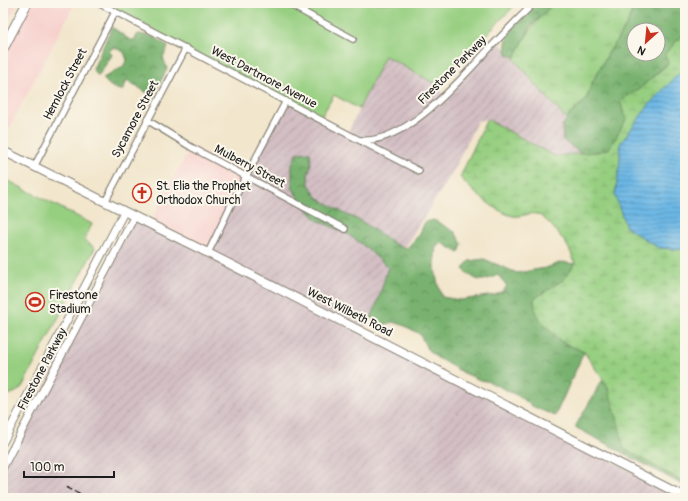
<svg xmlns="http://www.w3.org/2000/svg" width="688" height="501" font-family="Pangolin,sans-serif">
	<defs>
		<pattern id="industrial-furrows" width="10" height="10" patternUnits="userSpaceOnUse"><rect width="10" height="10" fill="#d2bec3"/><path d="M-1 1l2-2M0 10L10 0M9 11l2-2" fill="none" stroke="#b4a3a7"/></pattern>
		<pattern id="grass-tufts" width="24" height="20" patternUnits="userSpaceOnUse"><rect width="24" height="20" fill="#97cf81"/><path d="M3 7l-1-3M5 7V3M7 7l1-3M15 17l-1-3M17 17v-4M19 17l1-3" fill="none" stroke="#82b16f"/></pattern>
		<pattern id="forest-crowns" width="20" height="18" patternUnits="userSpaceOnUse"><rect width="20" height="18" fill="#79b26f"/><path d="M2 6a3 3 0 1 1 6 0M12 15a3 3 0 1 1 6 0" fill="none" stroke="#62905a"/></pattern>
		<pattern id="wetland-marsh" width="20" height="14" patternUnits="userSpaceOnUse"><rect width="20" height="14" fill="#97cf81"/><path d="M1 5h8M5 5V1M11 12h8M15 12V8" fill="none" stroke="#82b16f"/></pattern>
		<pattern id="water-rules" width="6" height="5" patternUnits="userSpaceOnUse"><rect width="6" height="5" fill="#6cb7e5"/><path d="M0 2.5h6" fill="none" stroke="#5894b9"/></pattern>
	</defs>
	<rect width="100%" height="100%" fill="#fbf7ec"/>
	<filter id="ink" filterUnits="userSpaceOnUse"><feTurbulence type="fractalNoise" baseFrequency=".025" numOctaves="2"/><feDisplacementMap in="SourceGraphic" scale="8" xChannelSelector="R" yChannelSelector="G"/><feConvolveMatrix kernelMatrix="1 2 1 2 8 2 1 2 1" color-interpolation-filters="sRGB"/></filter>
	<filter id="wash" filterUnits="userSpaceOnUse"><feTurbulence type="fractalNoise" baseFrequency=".012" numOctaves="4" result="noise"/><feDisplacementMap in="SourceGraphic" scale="16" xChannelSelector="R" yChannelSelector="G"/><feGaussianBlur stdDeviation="0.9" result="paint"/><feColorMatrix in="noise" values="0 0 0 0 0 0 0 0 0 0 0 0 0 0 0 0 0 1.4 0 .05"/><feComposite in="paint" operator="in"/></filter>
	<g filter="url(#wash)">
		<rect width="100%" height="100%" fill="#f2e6cc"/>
		<g fill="#f7d0cc">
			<polygon points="3,3 18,3 3,30"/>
			<polygon points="27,3 75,3 3,140 3,42"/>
			<polygon points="191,147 247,176 208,253 150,225 168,187"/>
		</g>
		<g fill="url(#industrial-furrows)">
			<polygon points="497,40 566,119 562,126 563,139 582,154 554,156 487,119 477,121 454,170 409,240 388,267 378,301 371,318 363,332 208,253 286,101 347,134 385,56 437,85 444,96"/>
			<polygon points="134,217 685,498 3,498 3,467"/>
		</g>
		<path fill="url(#grass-tufts)" stroke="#5a764e" d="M554,3H634L628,23L609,52L592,83L586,100L571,113L566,119L513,58L515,57C526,33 536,21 554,3Z"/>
		<g fill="url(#forest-crowns)" stroke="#4a6746" fill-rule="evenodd">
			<path d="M538,3H554L531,26L515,57L508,55C498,35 525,16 538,3Z"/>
			<path d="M634,3H685V32L676,42L668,63L639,89L620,101L626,120L610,149L597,152L582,154L563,140L562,126L571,113L586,100L592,83L609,52L628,23ZM634,30H658V54H634Z"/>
			<path d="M112,27L130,40H134L138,34C153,36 157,37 168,47L163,57L167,69L155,92L149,94L127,80L123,90C114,90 108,85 103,78C110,75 115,70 122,68L127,60L124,52L114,47L109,51L112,55L98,76L93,69Z"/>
			<path d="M310,152L311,163L308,175L309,184L317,197L345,214L361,221L398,246L407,248L419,235L425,222L434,220L455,232L462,244L459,253L442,243L436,246C433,264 436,281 442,297L460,300L495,295L503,291L507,286L498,275C479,283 478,282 463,269L469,261L484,259L517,273L546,268L562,262L575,264L563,280L534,299L562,342L584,352L555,416L532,406L518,396L490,382L480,380L464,373L436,357L427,349L420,334L403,325L393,322L380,326L371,318L378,301L388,267L363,245L346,233L317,220L300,201L292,187V164L297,153Z"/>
			<path d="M603,380C615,397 620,429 624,449L684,481H685V486L575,427L595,393L598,386Z"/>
		</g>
		<path fill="url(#wetland-marsh)" stroke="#5a764e" d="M685,32V481L684,482L624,449L619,425L608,387L584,352L562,342L542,323L535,309L534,299L563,280L575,264C573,258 571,252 568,247C563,239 545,215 536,214C529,212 519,219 509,215C494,210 469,189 460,177L487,119L554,156L597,152L609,149L626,120L620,101L639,89L668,64L665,54Z"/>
		<g fill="#97cf81" stroke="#5a764e">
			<polygon points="112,3 517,3 437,85 385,56 359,109 334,95 320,119 209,61 111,6"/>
			<polygon points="7,180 92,224 84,240 95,248 22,387 16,392 3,397 3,186"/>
		</g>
		<polygon fill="url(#water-rules)" stroke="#446a80" points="685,67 685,250 659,248 626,227 615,196 620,160 620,144 648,106"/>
	</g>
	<g filter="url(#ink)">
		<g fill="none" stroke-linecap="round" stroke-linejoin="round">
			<defs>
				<g id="minor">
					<path d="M98,3C206,58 311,116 419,171"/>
					<polyline points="287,3 353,39"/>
					<polyline points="147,120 191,147 345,229"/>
					<path d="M361,140C406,144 459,81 487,51C502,35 518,19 534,3"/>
					<polyline points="34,167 115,12"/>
					<polyline points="105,202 186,48"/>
					<polyline points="208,253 232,203 286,101"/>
				</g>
				<g id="tertiary">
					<polyline points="3,442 124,212"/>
					<polyline points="3,467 134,217"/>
				</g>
				<polyline id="secondary" points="3,151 208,253 685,497"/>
				<polyline id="primary" points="3,49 27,3"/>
			</defs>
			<use href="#minor" stroke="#878174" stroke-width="8"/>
			<use href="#tertiary" stroke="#878174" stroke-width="9"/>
			<use href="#secondary" stroke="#878174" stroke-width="10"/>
			<use href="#primary" stroke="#878174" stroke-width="11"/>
			<use href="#minor" stroke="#fff" stroke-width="5.5"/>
			<use href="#tertiary" stroke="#fff" stroke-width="7"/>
			<use href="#secondary" stroke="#fff" stroke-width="8"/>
			<use href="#primary" stroke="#fff" stroke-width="9"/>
			<polyline stroke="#1c1c1c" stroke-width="2" stroke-dasharray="6 3" stroke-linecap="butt" points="67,487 87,498"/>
		</g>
	</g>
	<defs>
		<symbol id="church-ring" viewBox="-11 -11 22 22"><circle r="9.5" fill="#fbf7ec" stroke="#c8321e" stroke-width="1.5"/><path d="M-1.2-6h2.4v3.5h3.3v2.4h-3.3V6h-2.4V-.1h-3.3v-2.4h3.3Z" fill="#c8321e"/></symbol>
		<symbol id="stadium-ring" viewBox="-11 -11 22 22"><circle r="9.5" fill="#fbf7ec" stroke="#c8321e" stroke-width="1.5"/><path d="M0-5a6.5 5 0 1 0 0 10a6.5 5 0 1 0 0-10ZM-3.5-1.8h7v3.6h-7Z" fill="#c8321e"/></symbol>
	</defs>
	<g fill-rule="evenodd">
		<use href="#church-ring" x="131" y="182" width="22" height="22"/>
		<use href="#stadium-ring" x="24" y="291" width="22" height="22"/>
	</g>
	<g text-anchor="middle" stroke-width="4" stroke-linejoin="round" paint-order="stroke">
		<g font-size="12" fill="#1c1c1c" stroke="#fbf7ec">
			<text transform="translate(452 70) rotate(-45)" y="4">Firestone Parkway</text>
			<text transform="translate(264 77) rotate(28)" y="4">West Dartmore Avenue</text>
			<text transform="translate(65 84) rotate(-62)" y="4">Hemlock Street</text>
			<text transform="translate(135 119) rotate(-62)" y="4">Sycamore Street</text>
			<text transform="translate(250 166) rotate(28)" y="4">Mulberry Street</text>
			<text transform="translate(350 312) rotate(27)" y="4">West Wilbeth Road</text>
			<text transform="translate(42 369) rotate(-62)" y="4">Firestone Parkway</text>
		</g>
		<g font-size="12" fill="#1c1c1c" stroke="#fbf7ec" text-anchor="start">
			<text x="156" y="190">St. Elia the Prophet<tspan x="156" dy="14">Orthodox Church</tspan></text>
			<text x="49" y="299">Firestone<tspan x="49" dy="14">Stadium</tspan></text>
		</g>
	</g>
	<rect width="688" height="501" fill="none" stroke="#fbf7ec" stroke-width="16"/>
	<g transform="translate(646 42) rotate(207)"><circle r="19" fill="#fbf7ec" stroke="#a29f99"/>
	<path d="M0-3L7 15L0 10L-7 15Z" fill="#c8321e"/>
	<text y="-6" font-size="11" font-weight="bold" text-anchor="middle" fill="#1c1c1c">N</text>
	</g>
	<path d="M24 471v6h90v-6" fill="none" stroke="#1c1c1c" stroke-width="2"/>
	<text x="30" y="471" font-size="12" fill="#1c1c1c" stroke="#fbf7ec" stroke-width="3" paint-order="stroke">100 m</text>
</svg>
